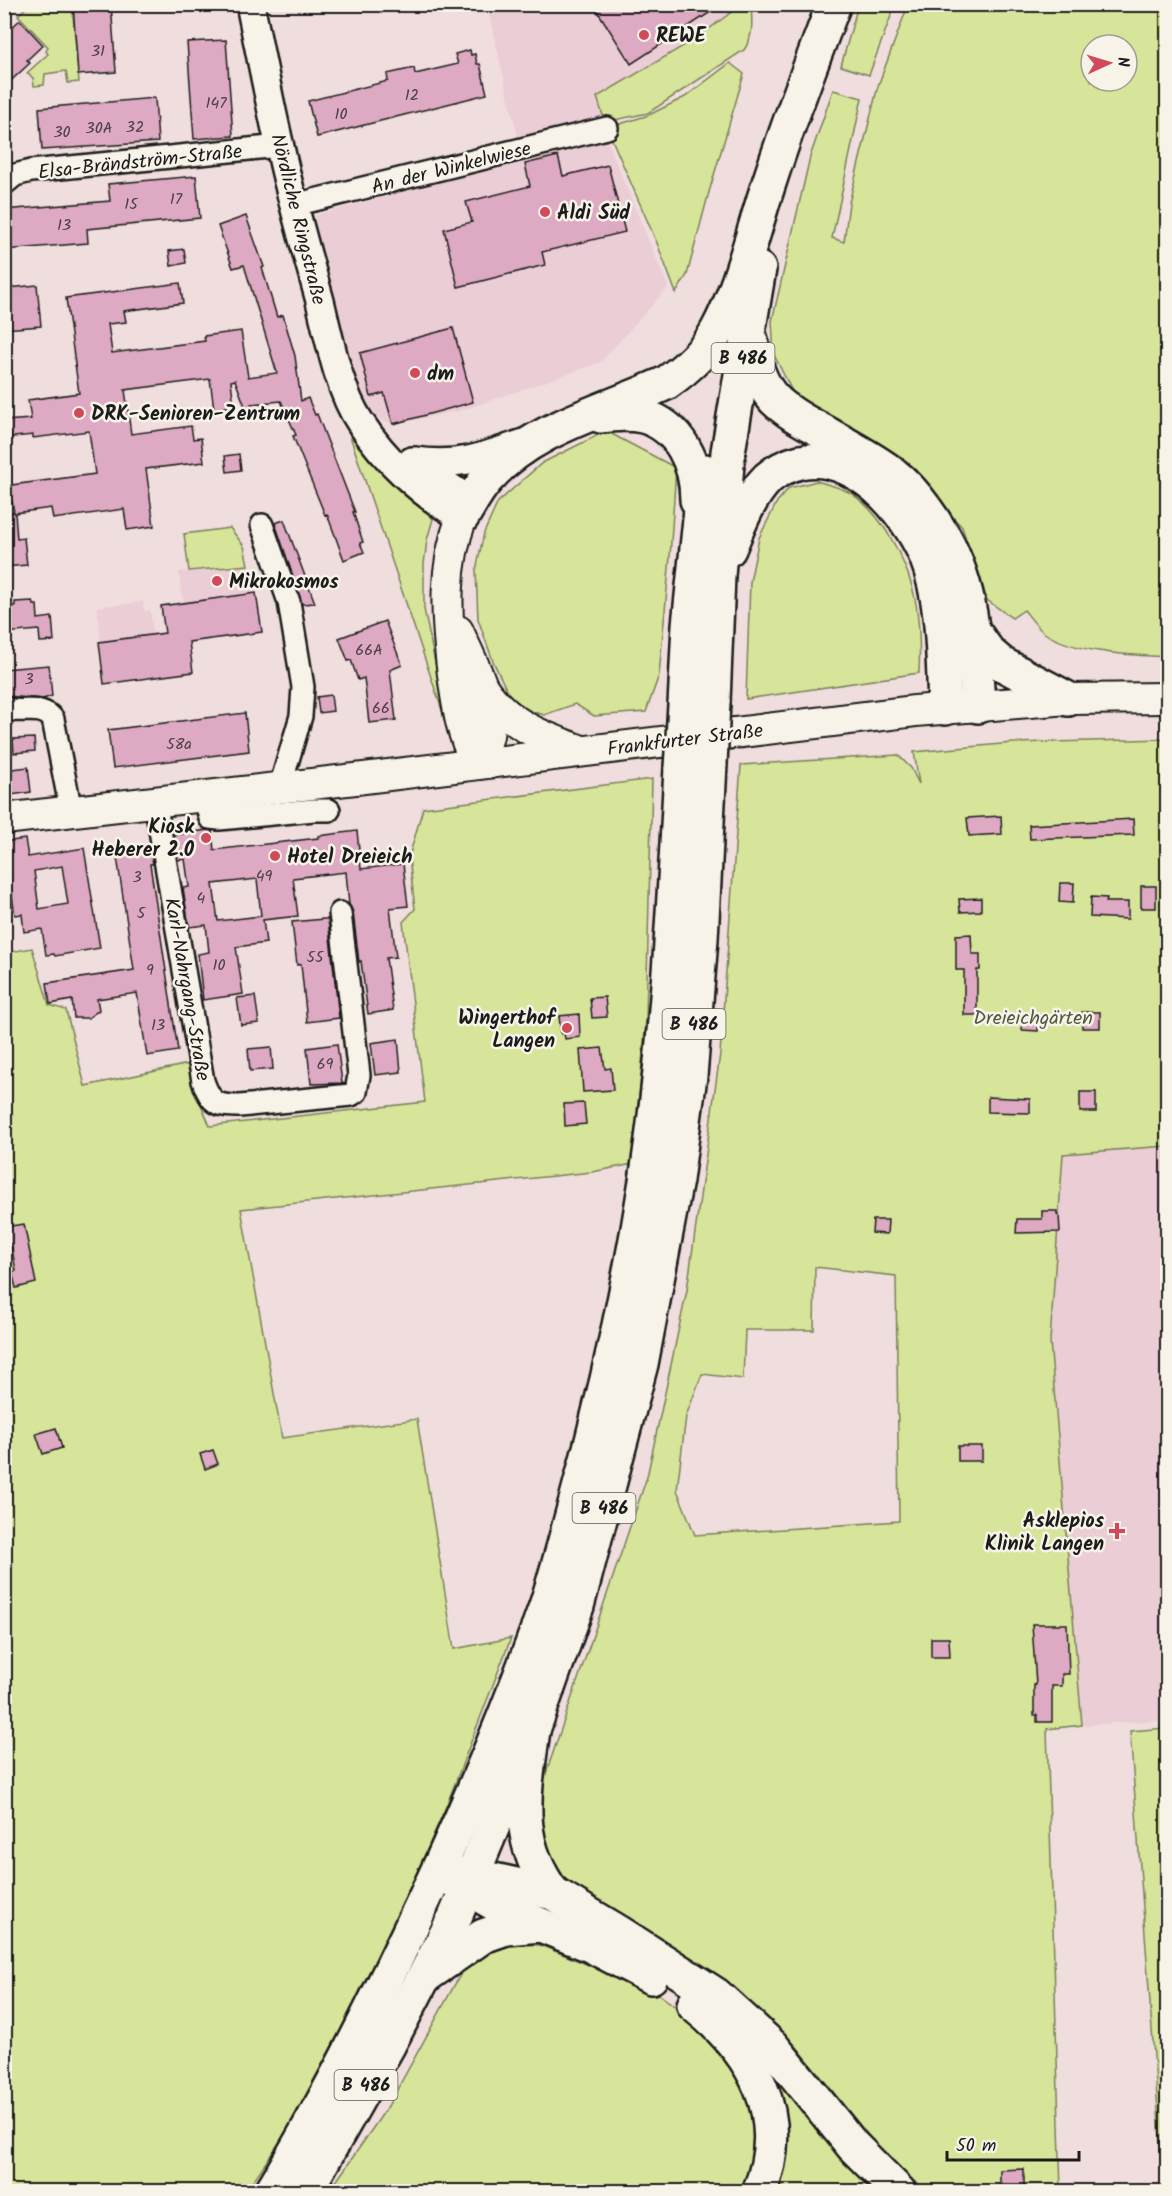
<svg xmlns="http://www.w3.org/2000/svg" width="1172" height="2196" font-family="Kalam,sans-serif">
	<rect width="100%" height="100%" fill="#f0dddd"/>
	<filter id="ink" filterUnits="userSpaceOnUse"><feTurbulence type="fractalNoise" baseFrequency=".0167" numOctaves="2"/><feDisplacementMap in="SourceGraphic" scale="12" xChannelSelector="R" yChannelSelector="G"/><feConvolveMatrix kernelMatrix="1 2 1 2 8 2 1 2 1" color-interpolation-filters="sRGB"/></filter>
	<g filter="url(#ink)">
		<g fill="#ebcdd5">
			<polygon points="487,5 740,5 697,38 597,97 610,134 605,136 668,287 601,362 463,410 393,424 368,415 354,386 313,233 316,215 419,188 522,155"/>
			<polygon points="248,565 256,593 183,603 179,572"/>
			<polygon points="143,602 144,611 150,610 153,635 101,642 97,607"/>
			<polygon points="1167,1146 1167,1720 1082,1725 1050,1341 1063,1153"/>
		</g>
		<g fill="#d6e599" stroke="#79805a" stroke-width="1.5" fill-rule="evenodd">
			<polygon points="29,5 72,5 79,82 68,83 66,71 45,74 44,85 34,86 33,78 27,73 48,54 46,51 48,47 18,15"/>
			<path d="M741,5H751C752,21 754,36 744,50L648,113L605,122L597,97L697,38Z"/>
			<polygon points="858,5 895,5 869,75 841,66"/>
			<path d="M908,5H1167V657C1132,655 1072,653 1043,632C1036,626 1030,617 1024,610L1012,618L987,600L962,527L892,453L793,393L774,355L772,321L810,157L833,90L862,98L832,238L844,242L849,203L878,86ZM1091,45H1127V81H1091Z"/>
			<polygon points="730,63 744,74 709,192 687,275 676,293 657,243 607,128 649,115 685,97"/>
			<polygon points="354,429 433,519 427,540 424,564 424,609 443,702 444,716 348,430"/>
			<polygon points="606,431 676,468 670,557 659,675 646,712 594,716 575,704 544,715 514,706 493,661 478,619 476,570 484,533 498,502 542,463"/>
			<path d="M817,481C828,485 842,487 852,494C883,514 910,567 916,604C920,627 920,650 919,673L746,699L750,582L759,538L777,502L789,488Z"/>
			<polygon points="230,528 244,546 248,565 189,571 184,534"/>
			<path d="M1167,739V1146L1063,1154L1050,1341L1082,1725L1047,1729L1061,2191H928L904,2174L876,2145L797,2047L751,2006L565,1882L544,1856L540,1791L647,1477L687,1290L720,1054L741,765L898,755L911,768L919,784L914,752L1013,743ZM815,1267L896,1276L899,1521L695,1535L677,1490L686,1416L702,1374L743,1379L745,1330H814Z"/>
			<polygon points="652,779 646,1019 633,1164 592,1172 241,1209 282,1438 417,1419 454,1649 511,1638 447,1804 381,1955 282,2139 246,2191 5,2192 5,953 32,948 49,1005 66,1010 85,1086 189,1064 200,1102 210,1126 425,1102 403,922 415,909 409,857 423,808"/>
			<polygon points="1167,1728 1168,2191 1164,2192 1130,1731"/>
			<polygon points="493,1944 540,1945 657,1993 704,2028 748,2093 756,2131 755,2160 745,2191 329,2192 388,2106 465,1966"/>
			<polygon points="729,2022 794,2096 841,2160 874,2191 770,2191 772,2178"/>
		</g>
		<g fill="#dea9c2" stroke="#1c1c1c" stroke-width="1.5" fill-rule="evenodd">
			<polygon points="73,4 111,4 116,72 78,75"/>
			<polygon points="593,4 723,4 631,64"/>
			<polygon points="20,20 43,45 27,60 30,63 4,87 4,34"/>
			<polygon points="226,40 233,136 194,139 187,42"/>
			<polygon points="470,50 471,55 475,54 477,64 480,64 487,94 317,137 308,101 388,81 387,74 414,68 415,74 458,64 455,54"/>
			<polygon points="155,98 158,142 42,150 39,108"/>
			<polygon points="558,156 563,176 608,165 625,232 542,252 545,265 458,287 444,229 472,222 466,202 530,186 525,164"/>
			<polygon points="196,176 200,218 87,229 88,243 4,250 4,210 110,201 108,184"/>
			<polygon points="246,216 264,267 262,268 277,317 283,315 295,356 301,401 308,398 315,415 317,414 355,512 353,512 363,542 360,543 364,552 344,560 327,514 325,515 293,436 296,435 281,401 251,404 252,408 246,409 235,380 231,381 234,406 214,409 210,379 125,390 131,434 191,426 193,439 201,438 204,462 146,469 154,526 127,530 124,509 53,519 51,508 15,513 17,539 24,538 27,565 4,567 4,513 14,512 12,501 4,502 4,486 95,474 89,431 33,438 33,435 4,438 4,421 31,419 28,400 79,393 66,298 180,283 183,303 124,311 126,322 108,324 112,353 205,341 204,336 241,331 248,377 277,373 244,265 233,268 218,226"/>
			<polygon points="184,249 186,263 171,266 169,251"/>
			<polygon points="37,285 41,326 4,329 4,296 9,296 9,288"/>
			<polygon points="453,328 473,402 393,424 384,393 371,397 360,353"/>
			<polygon points="239,454 241,470 227,472 225,456"/>
			<polygon points="284,520 315,603 302,604 275,523"/>
			<polygon points="256,593 262,632 189,642 193,672 104,684 99,642 165,633 161,606"/>
			<polygon points="33,601 34,605 37,605 38,619 52,617 54,641 40,642 39,630 4,633 4,606 15,606 15,602"/>
			<polygon points="385,621 402,665 390,670 396,720 369,723 364,678 358,680 351,660 348,661 339,638"/>
			<polygon points="49,665 52,696 43,699 7,696 6,686 4,686 4,669"/>
			<polygon points="331,695 333,711 319,713 317,697"/>
			<polygon points="245,713 249,751 113,768 108,730"/>
			<polygon points="34,738 35,751 14,753 13,739"/>
			<polygon points="28,767 31,792 4,796 4,770"/>
			<polygon points="1001,816 1002,834 969,836 967,818"/>
			<polygon points="1133,819 1134,835 1030,839 1029,825"/>
			<path d="M207,830L212,831L214,850L318,838V836L357,831L361,869L403,864L408,906L390,908L396,957L386,958L393,1010L368,1014L361,961L359,962L353,912L349,905L346,872L293,878L298,916L263,920L266,943L236,947L243,994L203,1000L198,954L209,952L206,925L189,927L183,888L189,887L185,859L178,860L174,835ZM257,879L261,916L218,921L213,884Z"/>
			<path d="M25,839L28,857L84,848L100,948L55,956L54,954L46,955L42,929L24,932L22,914L15,915L9,876L4,877V842ZM62,866L68,904L39,909L34,871Z"/>
			<polygon points="150,845 153,864 150,864 178,1051 147,1056 137,993 97,999 99,1010 88,1018 74,1018 72,1000 50,1004 47,983 134,970 116,850"/>
			<polygon points="1060,883 1074,883 1073,903 1059,902"/>
			<rect x="1141" y="886" width="15" height="22"/>
			<polygon points="1091,897 1107,898 1106,902 1128,902 1128,919 1090,917"/>
			<polygon points="981,898 981,911 960,912 959,899"/>
			<polygon points="324,919 328,919 339,1018 307,1022 301,964 297,965 292,922"/>
			<polygon points="971,934 972,954 980,954 980,970 977,970 977,1015 964,1015 964,970 956,970 956,935"/>
			<polygon points="255,996 259,1023 241,1025 237,998"/>
			<polygon points="605,997 607,1017 592,1018 590,998"/>
			<rect x="1082" y="1012" width="18" height="16"/>
			<polygon points="579,1014 580,1037 565,1039 564,1033 561,1034 559,1016"/>
			<polygon points="1023,1014 1039,1015 1038,1031 1022,1030"/>
			<polygon points="398,1039 401,1072 375,1075 371,1043"/>
			<polygon points="337,1044 342,1083 311,1084 307,1048"/>
			<polygon points="271,1047 273,1069 250,1071 248,1049"/>
			<polygon points="602,1048 605,1069 611,1068 613,1090 583,1092 580,1050"/>
			<rect x="1080" y="1092" width="16" height="20"/>
			<polygon points="988,1097 1030,1099 1030,1113 988,1112"/>
			<polygon points="584,1103 586,1124 565,1126 564,1104"/>
			<polygon points="1042,1211 1057,1211 1057,1215 1059,1215 1060,1232 1016,1233 1017,1219 1042,1219"/>
			<polygon points="873,1220 888,1220 887,1234 872,1233"/>
			<polygon points="24,1224 36,1283 16,1288 12,1272 16,1271 11,1244 6,1244 4,1227"/>
			<polygon points="56,1428 62,1448 43,1454 36,1434"/>
			<rect x="958" y="1446" width="24" height="15"/>
			<polygon points="213,1450 218,1464 205,1469 200,1454"/>
			<polygon points="1032,1624 1067,1624 1069,1674 1062,1674 1062,1686 1052,1686 1052,1722 1037,1722 1037,1715 1034,1715 1034,1685 1036,1685"/>
			<polygon points="931,1638 949,1638 950,1657 931,1657"/>
			<polygon points="1024,2169 1024,2187 1000,2188 1000,2170"/>
		</g>
		<g fill="none" stroke-linecap="round" stroke-linejoin="round">
			<defs>
				<g id="minor">
					<polyline points="4,184 15,175 31,171 279,146"/>
					<polyline points="294,205 607,128"/>
					<polyline points="262,525 289,602 303,687 301,716 280,787"/>
					<path d="M4,708C21,715 40,703 53,719L71,811"/>
					<polyline points="204,796 210,818 219,819 314,810 329,810"/>
					<path d="M155,801L203,1081C211,1104 217,1106 240,1106L351,1095L356,1092L359,1075L340,913"/>
				</g>
				<g id="tertiary">
					<path d="M250,4C260,52 269,100 280,147C291,199 306,250 320,301C329,338 339,391 360,422C384,459 423,496 462,517"/>
					<polyline points="412,461 457,492 462,501 462,517"/>
					<path d="M415,461C460,467 482,457 524,443"/>
				</g>
				<g id="secondary">
					<path d="M462,517C443,567 446,615 452,667C457,703 460,732 477,764"/>
					<path d="M458,631C471,661 491,695 489,729C488,742 482,753 477,764"/>
					<path d="M483,688C509,725 539,735 579,750"/>
					<polyline points="4,819 364,778 915,711 1068,699 1168,698"/>
				</g>
				<g id="primary">
					<path d="M751,340C753,360 760,384 774,399C790,415 812,425 831,436C851,447 871,458 889,471C908,484 925,507 937,526C974,583 974,641 978,706"/>
					<path d="M601,416C615,414 629,413 643,416C680,426 697,464 697,500"/>
					<path d="M462,517C470,504 477,490 487,479C533,427 606,411 666,383C686,369 705,353 717,331C740,289 752,235 767,189C787,127 810,66 834,4"/>
					<path d="M729,549C739,525 749,497 768,478C777,470 788,465 800,462C855,450 907,511 926,556C944,601 943,660 945,708"/>
					<polyline points="974,632 989,653 1002,664 1068,699"/>
					<polyline points="713,702 718,576 728,452 759,269"/>
					<polyline points="685,705 689,625 705,471"/>
					<path d="M271,2192C320,2112 362,2030 402,1946C456,1835 505,1722 546,1606C558,1570 567,1533 577,1497C606,1392 629,1288 646,1181C667,1044 674,906 681,768"/>
					<polyline points="305,2192 389,2044 455,1917 533,1730 577,1606 641,1364 676,1180 690,1076 701,939 710,764"/>
				</g>
				<g id="motorway">
					<path d="M533,1730C525,1792 513,1839 553,1893"/>
					<polyline points="439,1871 494,1880 553,1893 618,1932 716,1995 772,2046 853,2146 899,2192"/>
					<polyline points="453,1880 509,1912 590,1945 651,1977"/>
					<polyline points="424,1977 483,1936 506,1928 540,1925"/>
					<path d="M694,2005C753,2052 791,2116 759,2192"/>
				</g>
			</defs>
			<use href="#minor" stroke="#1c1c1c" stroke-width="26"/>
			<use href="#tertiary" stroke="#1c1c1c" stroke-width="32"/>
			<use href="#secondary" stroke="#1c1c1c" stroke-width="34"/>
			<use href="#primary" stroke="#1c1c1c" stroke-width="38"/>
			<use href="#motorway" stroke="#1c1c1c" stroke-width="38"/>
			<use href="#minor" stroke="#f7f3e8" stroke-width="21"/>
			<use href="#tertiary" stroke="#f7f3e8" stroke-width="27"/>
			<use href="#secondary" stroke="#f7f3e8" stroke-width="30"/>
			<use href="#primary" stroke="#f7f3e8" stroke-width="33"/>
			<use href="#motorway" stroke="#f7f3e8" stroke-width="33"/>
			<defs>
				<g id="primary-bridge">
					<polyline points="710,764 713,702"/>
					<polyline points="681,768 685,705"/>
				</g>
			</defs>
			<use href="#primary-bridge" stroke="#1c1c1c" stroke-width="38" stroke-linecap="butt"/>
			<use href="#primary-bridge" stroke="#f7f3e8" stroke-width="33"/>
		</g>
	</g>
	<g fill="#d1495b" stroke="#f7f3e8" stroke-width="2">
		<circle cx="644" cy="35" r="6"/>
		<circle cx="545" cy="212" r="6"/>
		<circle cx="415" cy="373" r="6"/>
		<circle cx="79" cy="413" r="6"/>
		<circle cx="217" cy="581" r="6"/>
		<circle cx="206" cy="838" r="6"/>
		<circle cx="275" cy="856" r="6"/>
		<circle cx="567" cy="1028" r="6"/>
		<path d="M1114 1522h6v6h6v6h-6v6h-6v-6h-6v-6h6z"/>
	</g>
	<g text-anchor="middle" stroke-width="5" stroke-linejoin="round" paint-order="stroke">
		<g font-size="16" fill="#4c3f46">
			<text x="98" y="56">31</text>
			<text x="412" y="100">12</text>
			<text x="216" y="108">147</text>
			<text x="341" y="119">10</text>
			<text x="135" y="132">32</text>
			<text x="99" y="133">30A</text>
			<text x="62" y="137">30</text>
			<text x="176" y="204">17</text>
			<text x="131" y="209">15</text>
			<text x="64" y="230">13</text>
			<text x="369" y="655">66A</text>
			<text x="29" y="684">3</text>
			<text x="381" y="713">66</text>
			<text x="179" y="749">58a</text>
			<text x="264" y="881">49</text>
			<text x="137" y="882">3</text>
			<text x="201" y="903">4</text>
			<text x="141" y="918">5</text>
			<text x="315" y="962">55</text>
			<text x="219" y="970">10</text>
			<text x="150" y="975">9</text>
			<text x="158" y="1030">13</text>
			<text x="325" y="1069">69</text>
		</g>
		<g fill="#f7f3e8" stroke="#5e5c59" stroke-width="1.5">
			<rect x="711.5" y="343" width="63" height="30" rx="4.5"/>
			<rect x="662.5" y="1009" width="63" height="30" rx="4.5"/>
			<rect x="572.5" y="1493" width="63" height="30" rx="4.5"/>
			<rect x="334.5" y="2070" width="63" height="30" rx="4.5"/>
		</g>
		<g font-size="18" font-weight="bold" fill="#1c1c1c">
			<text x="743" y="364">B 486</text>
			<text x="694" y="1030">B 486</text>
			<text x="604" y="1514">B 486</text>
			<text x="366" y="2091">B 486</text>
		</g>
		<g font-size="20" font-weight="bold" fill="#1c1c1c" stroke="#f7f3e8" text-anchor="start">
			<text x="656" y="42">REWE</text>
			<text x="557" y="219">Aldi Süd</text>
			<text x="427" y="380">dm</text>
			<text x="91" y="420">DRK-Senioren-Zentrum</text>
			<text x="229" y="588">Mikrokosmos</text>
			<text x="194" y="833" text-anchor="end">Kiosk<tspan x="194" dy="23">Heberer 2.0</tspan></text>
			<text x="287" y="863">Hotel Dreieich</text>
			<text x="555" y="1024" text-anchor="end">Wingerthof<tspan x="555" dy="23">Langen</tspan></text>
			<text x="1104" y="1527" text-anchor="end">Asklepios<tspan x="1104" dy="23">Klinik Langen</tspan></text>
		</g>
		<g font-size="20" fill="#1c1c1c" stroke="#f7f3e8">
			<text transform="translate(140 161) rotate(-6)" y="7">Elsa-Brändström-Straße</text>
			<text transform="translate(451 167) rotate(-14)" y="7">An der Winkelwiese</text>
			<text transform="translate(299 219) rotate(76)" y="7">Nördliche Ringstraße</text>
			<text transform="translate(685 739) rotate(-7)" y="7">Frankfurter Straße</text>
			<text transform="translate(188 989) rotate(80)" y="7">Karl-Nahrgang-Straße</text>
		</g>
		<g font-size="20" fill="#545842" stroke="#f7f3e8">
			<text x="1033" y="1024">Dreieichgärten</text>
		</g>
	</g>
	<rect width="1172" height="2196" fill="none" stroke="#f7f3e8" stroke-width="24"/>
	<rect x="12" y="12" width="1148" height="2172" fill="none" stroke="#1c1c1c" stroke-width="2" filter="url(#ink)"/>
	<g transform="translate(1109 63) rotate(86)"><circle r="28" fill="#f7f3e8" stroke="#9f9d96" stroke-width="1.5"/>
	<path d="M0-4.5L10 22L0 15L-10 22Z" fill="#d1495b"/>
	<text y="-9" font-size="16" font-weight="bold" text-anchor="middle" fill="#1c1c1c">N</text>
	</g>
	<path d="M947 2151v9h132v-9" fill="none" stroke="#1c1c1c" stroke-width="3"/>
	<text x="956" y="2151" font-size="18" fill="#1c1c1c" stroke="#f7f3e8" stroke-width="4.5" paint-order="stroke">50 m</text>
</svg>
